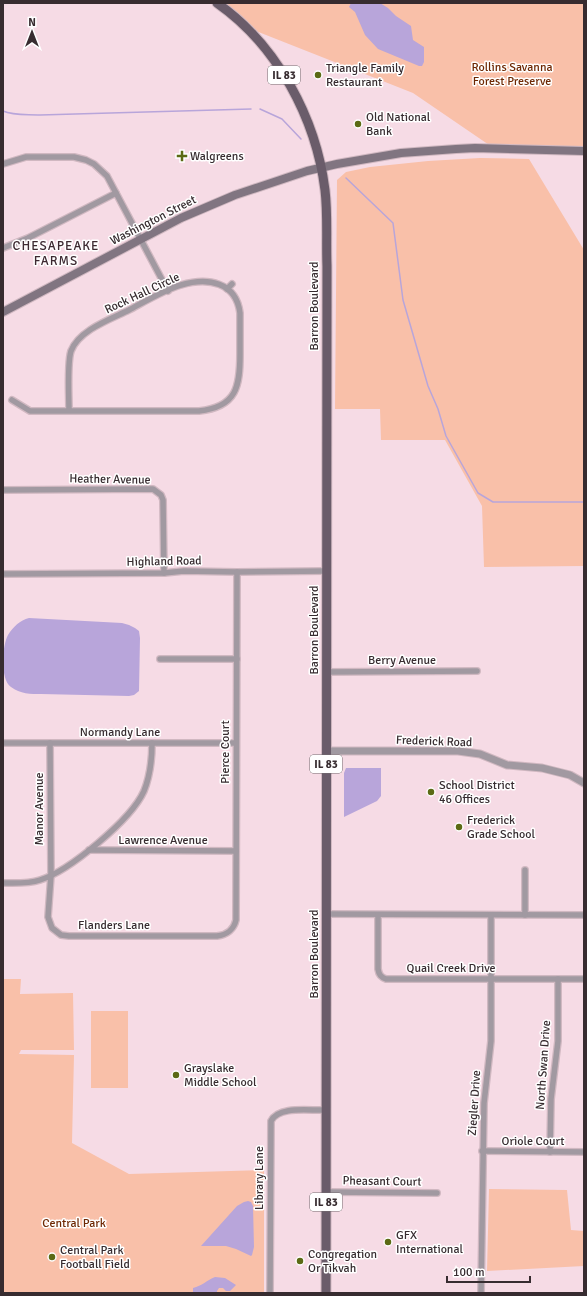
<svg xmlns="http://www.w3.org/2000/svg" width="587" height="1296" font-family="Signika,sans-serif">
	<rect width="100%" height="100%" fill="#f6dbe5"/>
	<g fill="#f9c0a9">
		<polygon points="214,3 584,3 584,151 495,149 413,93 243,26"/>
		<polygon points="480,158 529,159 584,250 584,566 484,567 482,506 445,440 381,440 380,409 335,409 337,180 346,172 370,167 428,161"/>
		<polygon points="3,979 21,979 20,994 73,993 74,1050 21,1050 19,1054 74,1055 72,1143 129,1174 264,1170 264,1293 3,1293"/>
		<rect x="91" y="1011" width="37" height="77"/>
		<polygon points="489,1189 567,1190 571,1230 584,1231 584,1266 487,1271"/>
	</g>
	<g fill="#b8a5da">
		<polygon points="351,3 380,3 388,8 396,16 411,26 413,40 424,47 424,62 422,66 419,66 378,49 365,35 355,12 349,7"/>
		<path d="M29,618L122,623L129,625L135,628L139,631L140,638L139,691L134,695L129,696L41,694C31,694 20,694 11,687C0,679 2,646 8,635C13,627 20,620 29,618Z"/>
		<polygon points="346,768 381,768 381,796 377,801 344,817 344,773"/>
		<polygon points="248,1201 251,1202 253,1206 254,1247 252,1255 251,1256 236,1249 226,1246 201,1246 237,1206 244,1202"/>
		<path d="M215,1277L225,1278L236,1285L230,1291H226L223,1288H219L217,1291V1293H193V1288C202,1286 207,1280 215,1277Z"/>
	</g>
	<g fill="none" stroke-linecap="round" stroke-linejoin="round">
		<g stroke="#b8a5da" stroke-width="1.5">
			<polyline points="260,109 282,119 301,139"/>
			<path d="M3,111C14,116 28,114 40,115L251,109"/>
			<polyline points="346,178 393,223 403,300 428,386 438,409 446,436 478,493 493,502 584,502"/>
		</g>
		<defs>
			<g id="minor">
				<polyline points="3,164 26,157 74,157 86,160 94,164 107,176 168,291"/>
				<polyline points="3,248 28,238 116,193"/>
				<polyline points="227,289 232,284"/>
				<path d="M12,400L30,411H199C237,407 240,386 240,354C240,340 240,327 240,313C236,282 208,277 181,285C166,289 144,302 129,310C111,319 79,330 71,351C67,363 69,397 69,411"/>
				<polyline points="3,490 153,489 161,495 163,500 164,573"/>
				<polyline points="3,574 164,573 184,571 237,572 326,571"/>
				<polyline points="160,659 237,659"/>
				<polyline points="326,672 477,671"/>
				<polyline points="3,743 236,743"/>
				<path d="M50,743L51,875L48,917L52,928L61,935L69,936H217C227,935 234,929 236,920L237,572"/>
				<polyline points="89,850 236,851"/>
				<path d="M3,883C15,883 28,884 40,880C69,871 131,820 144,791C150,776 152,760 152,743"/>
				<polyline points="326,914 584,915"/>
				<path d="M378,915V969C379,975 381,977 386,979H584"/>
				<polyline points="525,915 525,870"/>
				<polyline points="482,1151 584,1152"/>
				<polyline points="550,1152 551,1099 558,1041 558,979"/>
				<polyline points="326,1192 437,1193"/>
				<path d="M270,1293L271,1121C279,1105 311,1111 326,1110"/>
				<polyline points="481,1293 484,1103 491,1041 491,915"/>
			</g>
			<polyline id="tertiary" points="326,751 458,751 480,754 507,765 542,768 570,775 584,783"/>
			<polyline id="secondary" points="3,312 181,218 235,195 307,171 337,164 401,153 456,149 475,148 584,151"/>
			<path id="primary" d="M217,3C277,45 316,118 325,190C328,215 326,241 327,266L326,1293"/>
		</defs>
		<use href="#minor" stroke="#d0b8c1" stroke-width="8"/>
		<use href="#tertiary" stroke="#d0b8c1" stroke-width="9"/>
		<use href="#secondary" stroke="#d0b8c1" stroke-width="10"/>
		<use href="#primary" stroke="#d0b8c1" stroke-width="11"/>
		<use href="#minor" stroke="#a199a1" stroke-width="5.5"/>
		<use href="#tertiary" stroke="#a199a1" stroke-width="7"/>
		<use href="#secondary" stroke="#817581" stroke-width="8"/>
		<use href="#primary" stroke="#6a5c6a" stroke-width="9"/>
	</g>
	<g fill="#5b6a14" stroke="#fff" stroke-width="1.5">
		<circle cx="318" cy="75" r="4"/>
		<circle cx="358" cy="124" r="4"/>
		<path d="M180 150h4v4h4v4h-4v4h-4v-4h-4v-4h4z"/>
		<circle cx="431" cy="792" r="4"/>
		<circle cx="459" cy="827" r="4"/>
		<circle cx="176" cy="1075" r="4"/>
		<circle cx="388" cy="1242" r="4"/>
		<circle cx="52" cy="1257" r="4"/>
		<circle cx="300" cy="1261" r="4"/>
	</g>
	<g text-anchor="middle" stroke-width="3" stroke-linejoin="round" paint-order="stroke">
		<g fill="#fff" stroke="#736b6e" stroke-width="1">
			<rect x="268" y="66" width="32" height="18" rx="3"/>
			<rect x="310" y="755" width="32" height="18" rx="3"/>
			<rect x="310" y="1193" width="32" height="18" rx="3"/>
		</g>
		<g font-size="11" font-weight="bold" fill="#372c30">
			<text x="284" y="79">IL 83</text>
			<text x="326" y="768">IL 83</text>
			<text x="326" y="1206">IL 83</text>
		</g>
		<g font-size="12" fill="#6e2803" stroke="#fff">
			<text x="512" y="71">Rollins Savanna<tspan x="512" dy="14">Forest Preserve</tspan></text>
			<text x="74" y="1227">Central Park</text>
		</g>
		<g font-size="12" fill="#372c30" stroke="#fff" text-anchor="start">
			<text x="326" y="72">Triangle Family<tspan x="326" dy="14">Restaurant</tspan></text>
			<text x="366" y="121">Old National<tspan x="366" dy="14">Bank</tspan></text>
			<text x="190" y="160">Walgreens</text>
			<text x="439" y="789">School District<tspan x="439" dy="14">46 Offices</tspan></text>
			<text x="467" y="824">Frederick<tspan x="467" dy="14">Grade School</tspan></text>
			<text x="184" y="1072">Grayslake<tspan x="184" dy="14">Middle School</tspan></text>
			<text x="396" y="1239">GFX<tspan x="396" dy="14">International</tspan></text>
			<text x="60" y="1254">Central Park<tspan x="60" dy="14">Football Field</tspan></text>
			<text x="308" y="1258">Congregation<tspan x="308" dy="14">Or Tikvah</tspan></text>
		</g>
		<g font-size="12" fill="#372c30" stroke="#fff">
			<text transform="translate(153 220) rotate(-27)" y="4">Washington Street</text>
			<text transform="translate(142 293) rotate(-25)" y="4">Rock Hall Circle</text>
			<text transform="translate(314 306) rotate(-90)" y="4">Barron Boulevard</text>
			<text transform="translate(110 479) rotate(1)" y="4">Heather Avenue</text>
			<text transform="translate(164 561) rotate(-1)" y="4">Highland Road</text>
			<text transform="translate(314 630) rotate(-90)" y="4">Barron Boulevard</text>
			<text x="402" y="664">Berry Avenue</text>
			<text x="120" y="736">Normandy Lane</text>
			<text transform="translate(434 741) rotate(2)" y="4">Frederick Road</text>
			<text transform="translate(225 752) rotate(-90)" y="4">Pierce Court</text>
			<text transform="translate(39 809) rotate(-90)" y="4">Manor Avenue</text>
			<text x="163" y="844">Lawrence Avenue</text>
			<text x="114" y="929">Flanders Lane</text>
			<text transform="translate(314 954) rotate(-90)" y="4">Barron Boulevard</text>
			<text x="451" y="972">Quail Creek Drive</text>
			<text transform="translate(543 1065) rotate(-86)" y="4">North Swan Drive</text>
			<text transform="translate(474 1103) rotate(-86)" y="4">Ziegler Drive</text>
			<text x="533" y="1145">Oriole Court</text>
			<text transform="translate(259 1178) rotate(-90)" y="4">Library Lane</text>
			<text transform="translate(382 1181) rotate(1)" y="4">Pheasant Court</text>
		</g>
		<g font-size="13" letter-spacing="1" fill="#3d2931" stroke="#fff">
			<text x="56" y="250">CHESAPEAKE<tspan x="56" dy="15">FARMS</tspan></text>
		</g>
	</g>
	<rect width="587" height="1296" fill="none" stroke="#372c30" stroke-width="8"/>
	<g transform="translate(32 32)" stroke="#ffffff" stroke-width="3" paint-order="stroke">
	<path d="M0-3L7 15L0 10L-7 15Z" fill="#372c30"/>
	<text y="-6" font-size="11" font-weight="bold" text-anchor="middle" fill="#372c30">N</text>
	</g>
	<path d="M447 1276v6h83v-6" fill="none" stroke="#372c30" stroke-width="2"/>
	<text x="453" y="1276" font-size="12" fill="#372c30" stroke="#ffffff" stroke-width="3" paint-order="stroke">100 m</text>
</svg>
